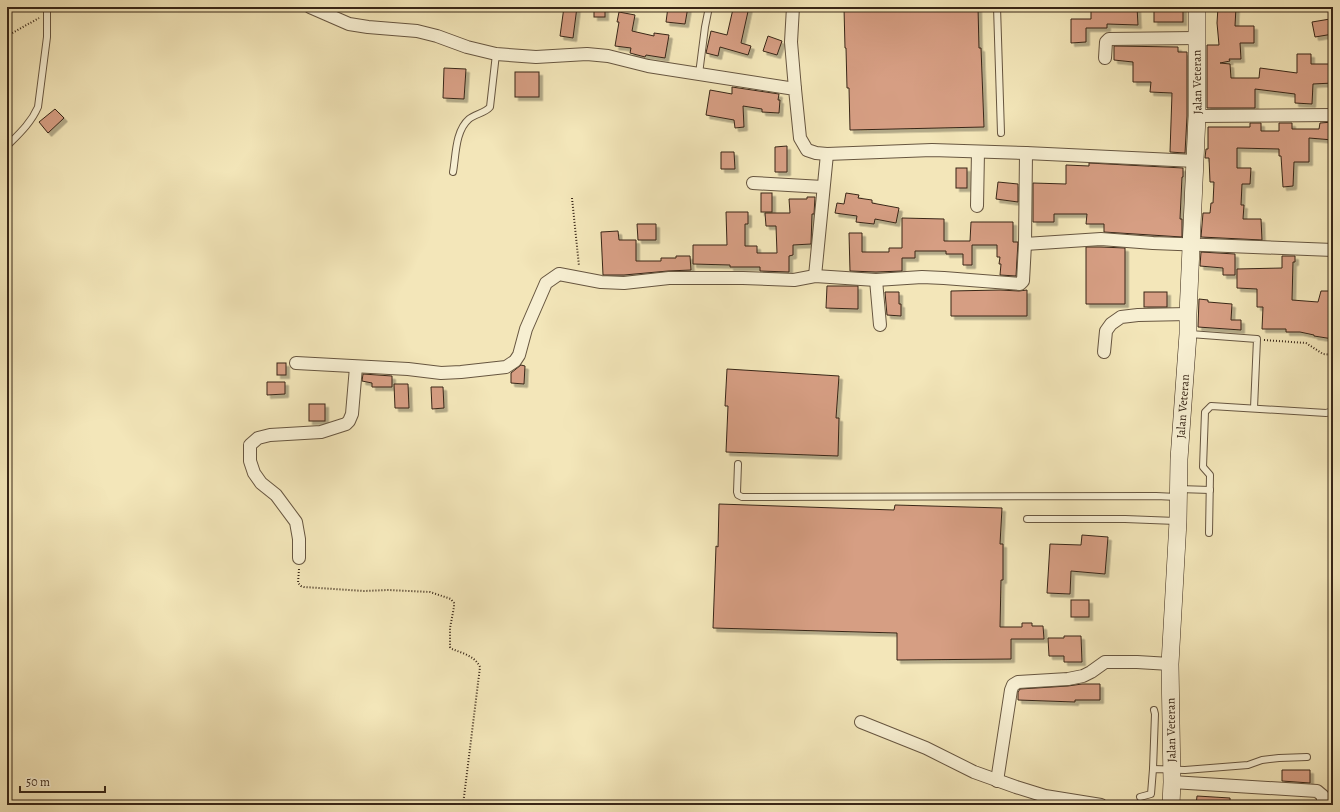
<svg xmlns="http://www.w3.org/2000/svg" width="1340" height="812" font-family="Alegreya,serif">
	<defs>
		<filter id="shadow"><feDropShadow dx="3.5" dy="3.5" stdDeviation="0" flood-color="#0004"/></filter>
	</defs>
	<rect width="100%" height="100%" fill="#f3e6b9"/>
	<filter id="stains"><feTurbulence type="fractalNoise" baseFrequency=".005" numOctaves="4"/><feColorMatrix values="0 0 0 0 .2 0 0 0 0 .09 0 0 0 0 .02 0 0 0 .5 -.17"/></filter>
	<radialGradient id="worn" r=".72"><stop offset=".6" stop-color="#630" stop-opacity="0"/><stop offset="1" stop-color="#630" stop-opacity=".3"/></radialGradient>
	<g fill="#d69e83" stroke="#382617" filter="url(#shadow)">
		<polygon points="564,7 577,7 573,38 560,36"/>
		<rect x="594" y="7" width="11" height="10"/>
		<polygon points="668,7 688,7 685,24 666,22"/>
		<polygon points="734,7 749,7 741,43 751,46 748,55 720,47 718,56 706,53 711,31 727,35 733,9 734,10"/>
		<polygon points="920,7 978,7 979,48 981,48 984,127 850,130 849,88 847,88 846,48 845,48 844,8"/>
		<polygon points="1091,7 1137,7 1138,25 1107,24 1107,28 1086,28 1086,42 1071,43 1071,19 1091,19"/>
		<rect x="1154" y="7" width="29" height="15"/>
		<polygon points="1218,7 1236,7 1235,26 1254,26 1254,43 1240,43 1241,59 1229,59 1230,61 1220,63 1230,64 1231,78 1259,78 1260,68 1297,73 1297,54 1311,54 1311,64 1333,64 1333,83 1313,84 1312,104 1295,103 1295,94 1255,89 1255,108 1207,108 1207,45 1219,45 1217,23"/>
		<polygon points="619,12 635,15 632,31 654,36 654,33 669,35 665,58 646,55 645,57 630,53 631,48 615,46 619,22 617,22"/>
		<polygon points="1330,19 1333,34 1315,37 1312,22"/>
		<polygon points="768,36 782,41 777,55 763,51"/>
		<polygon points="1114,46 1178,47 1178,52 1187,52 1187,116 1185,153 1170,152 1172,93 1150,92 1151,82 1133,82 1133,62 1114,60"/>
		<polygon points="444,68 466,69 464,99 443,98"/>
		<rect x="515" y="72" width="24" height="25"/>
		<polygon points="732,87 779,94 778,100 780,100 779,113 762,112 762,109 743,106 744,127 735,128 734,120 706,115 710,90 732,94"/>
		<polygon points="55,109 64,118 48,133 39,122"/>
		<polygon points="1333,122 1333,140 1309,138 1309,162 1294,162 1293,186 1283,187 1281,156 1279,156 1279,149 1237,148 1237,168 1251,168 1250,184 1242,184 1241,205 1244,205 1243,219 1261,219 1262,240 1201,237 1203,213 1210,213 1211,203 1213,203 1214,182 1210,182 1209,158 1205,158 1206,149 1208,149 1208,127 1250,127 1250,123 1261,123 1261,131 1279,131 1279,123 1292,123 1292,129 1319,129 1320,123"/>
		<polygon points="787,146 787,172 775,172 775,147"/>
		<polygon points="721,152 734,152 735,169 721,169"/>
		<polygon points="1089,163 1183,168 1183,177 1182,177 1180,219 1182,219 1182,237 1104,232 1104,224 1086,224 1087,214 1054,214 1054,222 1033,222 1033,183 1066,184 1066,165 1089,166"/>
		<rect x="956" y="168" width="11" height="20"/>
		<polygon points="998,182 1018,184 1018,202 996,199"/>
		<rect x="761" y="193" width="11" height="19"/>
		<polygon points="846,193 859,195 858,198 872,200 872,203 899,208 896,223 875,219 874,224 856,222 857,216 835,213 837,203 844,204"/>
		<polygon points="807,197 815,197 814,214 812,214 811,244 793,245 793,255 789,256 789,272 760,271 760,267 730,267 730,265 693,264 693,245 727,245 726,212 748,212 748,224 745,224 745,246 757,246 757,253 777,253 776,226 766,226 765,213 790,213 789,199 807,199"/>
		<polygon points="902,218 944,219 944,241 970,241 971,222 1013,222 1013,242 1018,242 1016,276 1000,275 1001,264 999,264 1000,257 997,257 997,245 972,245 972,265 963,265 963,254 946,254 946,251 915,251 915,258 902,258 902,271 876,272 850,271 849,233 862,233 862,252 889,252 889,248 902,248"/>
		<polygon points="637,224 656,224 656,240 638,240"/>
		<polygon points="618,231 619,240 636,240 636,261 661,261 661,258 676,258 676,256 690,256 691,270 668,271 624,275 603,275 601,232"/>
		<polygon points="1086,247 1101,247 1125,248 1125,304 1086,304"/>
		<polygon points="1201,252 1235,254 1235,275 1223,275 1223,268 1200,266"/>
		<polygon points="1282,256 1295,256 1295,262 1293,262 1292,300 1318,302 1321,291 1333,291 1333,339 1314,336 1314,335 1300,332 1286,332 1286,329 1262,329 1263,307 1257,307 1257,289 1237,288 1237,269 1282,268"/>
		<polygon points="827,286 858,286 858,309 826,308"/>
		<polygon points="1000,290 1019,291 1027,290 1027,316 951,316 951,291"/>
		<polygon points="885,292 899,292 899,304 901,304 901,316 887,315"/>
		<rect x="1144" y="292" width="23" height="15"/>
		<polygon points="1199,299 1208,300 1208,302 1232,304 1231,320 1241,320 1241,330 1198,327"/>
		<rect x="277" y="363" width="9" height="12"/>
		<polygon points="521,365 525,366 524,384 511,383 511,373"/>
		<polygon points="727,369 839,376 836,418 839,418 838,456 726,452 728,406 725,406"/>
		<polygon points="363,374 392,376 392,387 372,387 372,383 362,381"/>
		<polygon points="267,382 285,382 285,394 267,395"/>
		<polygon points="394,384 408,384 409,408 395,408"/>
		<polygon points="431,387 443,387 444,408 432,409"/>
		<rect x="309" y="404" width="16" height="17"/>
		<polygon points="719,504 894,510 895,505 1002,508 1000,544 1003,544 1003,580 1001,580 1000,627 1022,627 1022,623 1032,623 1032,626 1043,626 1044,639 1011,639 1011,659 897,660 897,633 713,628 716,546 718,547"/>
		<polygon points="1082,535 1108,537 1105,574 1071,571 1070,594 1047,593 1050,544 1081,545"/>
		<rect x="1071" y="600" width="18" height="17"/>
		<polygon points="1064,636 1081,636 1082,662 1064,662 1064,656 1049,656 1048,638 1064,638"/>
		<polygon points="1082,684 1100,684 1100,700 1075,700 1075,702 1018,700 1018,692 1020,689 1068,686"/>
		<polygon points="1282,770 1310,770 1310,783 1282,781"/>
		<polygon points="1197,796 1230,798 1230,805 1196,805"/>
	</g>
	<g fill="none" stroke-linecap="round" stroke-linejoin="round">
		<defs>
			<g id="lane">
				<polyline points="997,7 1001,133"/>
				<polyline points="699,74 705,27 709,7"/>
				<path d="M7,146C19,134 31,123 38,107L47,37V7"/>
				<path d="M453,172C456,156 455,131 469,119C475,114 485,113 490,107L496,54"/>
				<polyline points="1190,334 1257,339 1254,408"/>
				<polyline points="738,464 737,492 738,495 742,497 1156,496 1177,497"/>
				<polyline points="1179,489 1210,490"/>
				<polyline points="1027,519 1125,519 1176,521"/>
				<polyline points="1209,533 1210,475 1203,467 1205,412 1211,406 1326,413 1333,411"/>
				<polyline points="1153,769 1155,714 1154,710"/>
				<polyline points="1140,797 1151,794 1153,769 1185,770 1248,765 1262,760 1279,758 1307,757"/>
			</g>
			<g id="street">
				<polyline points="310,7 349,24 368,27 417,31 437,36 467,47 496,54 536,57 587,54 608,56 648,66 795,89 800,138 807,150 816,153 827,154 932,150 1026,153 1195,161"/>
				<polyline points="793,7 791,42 795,89"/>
				<polyline points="1105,58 1106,42 1109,39 1196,38"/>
				<polyline points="1197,116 1333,115"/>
				<polyline points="753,183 823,187"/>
				<polyline points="977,206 978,152"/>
				<polyline points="1025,244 1101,239 1153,243 1333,250"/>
				<polyline points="815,276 827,154"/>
				<polyline points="876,280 880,325"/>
				<polyline points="1104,352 1106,331 1111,324 1121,317 1138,315 1188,314"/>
				<polyline points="296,363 408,369 441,373 461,372 506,367 515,361 519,355 526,329 546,283 559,274 601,282 624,283 669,278 743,278 794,280 815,276 876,280 922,277 944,278 1020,284 1023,281 1025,244 1026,153"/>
				<polyline points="299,558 299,539 296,522 276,495 261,483 254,473 250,461 250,445 258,438 270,435 321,432 346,424 349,421 352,414 356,367"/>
				<polyline points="861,722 926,748 974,772 1016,787 1045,796 1101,805"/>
				<polyline points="997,781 1011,690 1013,685 1018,682 1068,679 1083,676 1091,672 1105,662 1137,662 1170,664"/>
				<polyline points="1172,782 1317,791 1323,796 1323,805"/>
			</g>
			<g id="secondary">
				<path id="s1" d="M1171,805L1172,782L1170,664L1178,521L1179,459L1188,334V314L1197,116V7"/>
			</g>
		</defs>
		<use href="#lane" stroke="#675640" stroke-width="8"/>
		<use href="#street" stroke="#675640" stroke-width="14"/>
		<use href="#secondary" stroke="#382617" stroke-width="18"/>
		<g stroke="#382617" stroke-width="2" stroke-dasharray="1 2" stroke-linecap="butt">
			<polyline points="7,36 39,18"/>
			<polyline points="572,198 579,266"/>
			<polyline points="1264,340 1306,343 1323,354 1333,355"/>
			<path d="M299,569L298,583L301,586L304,587L364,591L388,590L430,592L451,599L454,603V607L450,628V647L452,649C462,653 475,656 480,667L463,805"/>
		</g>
		<use href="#lane" stroke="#f7efd2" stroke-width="6"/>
		<use href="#street" stroke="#f7efd2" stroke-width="12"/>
		<use href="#secondary" stroke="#f7efd2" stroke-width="17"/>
	</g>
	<g text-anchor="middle" stroke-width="3.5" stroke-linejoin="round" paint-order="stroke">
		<g font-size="12" fill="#382617" stroke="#f7efd2">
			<text transform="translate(1197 82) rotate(-91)" y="4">Jalan Veteran</text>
			<text dy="4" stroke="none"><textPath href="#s1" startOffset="399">Jalan Veteran</textPath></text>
			<text transform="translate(1171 730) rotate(-91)" y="4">Jalan Veteran</text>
		</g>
	</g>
	<rect width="1340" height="812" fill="none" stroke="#f3e6b9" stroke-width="24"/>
	<rect x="8" y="8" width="1324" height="796" fill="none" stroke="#382617" stroke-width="2"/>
	<rect x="12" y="12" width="1316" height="788" fill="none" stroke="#382617"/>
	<path d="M20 786v6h85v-6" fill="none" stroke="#382617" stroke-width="2"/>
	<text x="26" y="786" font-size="12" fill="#382617" stroke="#f7efd2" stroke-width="3" paint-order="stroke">50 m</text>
	<rect width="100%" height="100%" filter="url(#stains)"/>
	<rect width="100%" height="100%" fill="url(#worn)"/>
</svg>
